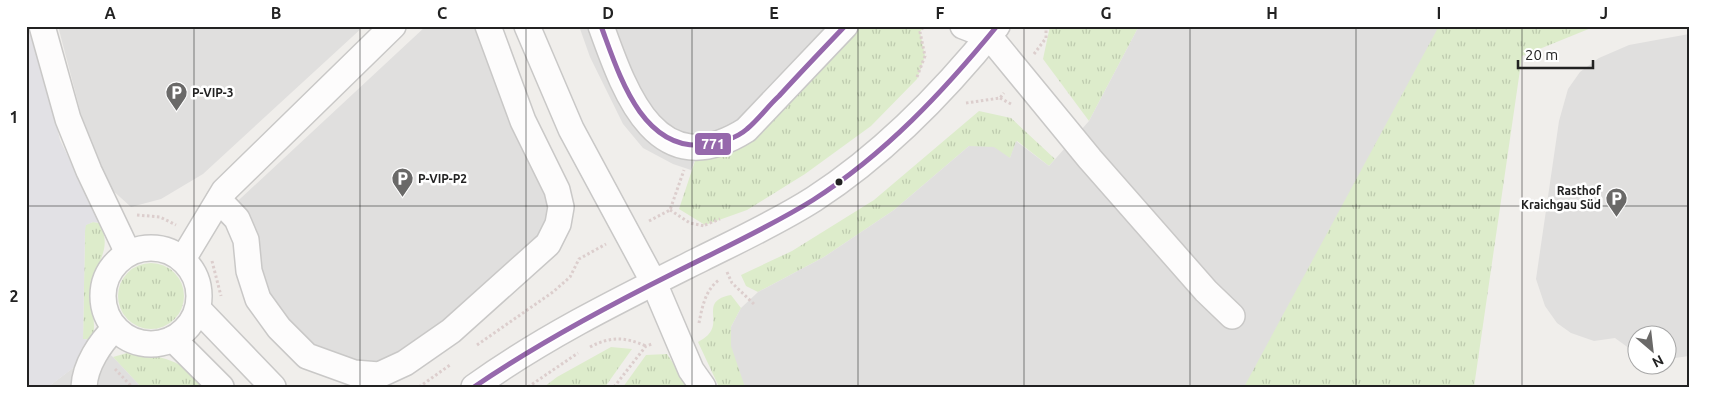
<svg xmlns="http://www.w3.org/2000/svg" width="1715" height="413" font-family="Ubuntu,sans-serif">
	<defs>
		<pattern id="grass-tufts" width="24" height="20" patternUnits="userSpaceOnUse" patternTransform="scale(1.25)"><rect width="24" height="20" fill="#ddeccb"/><path d="M3 7l-1-3M5 7V3M7 7l1-3M15 17l-1-3M17 17v-4M19 17l1-3" fill="none" stroke="#bdcaae"/></pattern>
	</defs>
	<rect width="100%" height="100%" fill="#f0eeeb"/>
	<g fill="url(#grass-tufts)">
		<polygon points="859,26 924,26 920,32 925,56 917,79 871,126 805,174 747,210 705,225 679,209 696,158 811,78"/>
		<polygon points="1050,26 1139,26 1089,121 1043,59"/>
		<polygon points="1403,26 1596,26 1522,56 1474,387 1209,387"/>
		<polygon points="979,111 1011,118 1055,159 1049,166 1017,141 1010,158 969,146 894,210 824,257 758,292 746,286 741,275 792,251 874,200"/>
		<path d="M93,222L100,223C112,249 98,258 93,283C88,303 98,321 92,340L83,339L85,231V225Z"/>
		<circle cx="151" cy="296" r="33"/>
		<path d="M731,295L741,308L731,327L745,387H719L698,342C701,340 705,338 708,335C723,320 699,301 731,295Z"/>
		<polygon points="611,347 632,349 605,387 544,387 557,377"/>
		<path d="M127,353C163,356 181,359 206,387H141L113,357Z"/>
		<polygon points="667,354 689,387 623,387 646,355"/>
	</g>
	<g fill="#e0dfde">
		<polygon points="58,26 364,26 203,174 161,199 131,207 110,188 85,129"/>
		<polygon points="426,26 495,26 564,224 403,374 312,369 233,230 219,222 212,225"/>
		<polygon points="579,26 859,26 751,141 728,153 696,158 691,170 673,164 643,148 623,124 590,57"/>
		<polygon points="1139,26 1439,26 1244,387 745,387 731,346 731,327 741,308 758,292 824,257 894,210 969,146 994,147 1010,158 1016,141 1049,166 1089,121"/>
		<polygon points="1689,34 1689,356 1668,359 1668,336 1638,336 1637,354 1615,338 1594,341 1571,333 1557,323 1545,306 1536,279 1559,121 1568,89 1580,72 1599,58 1629,45"/>
		<polygon points="92,340 113,357 141,387 48,387 85,359"/>
	</g>
	<polygon fill="#e2e1e5" points="26,26 33,26 60,140 100,223 93,222 86,225 85,231 83,339 92,340 85,359 48,387 26,387"/>
	<g fill="none" stroke-linecap="round" stroke-linejoin="round">
		<defs>
			<g id="minor">
				<polyline points="42,26 68,119 89,171 128,253"/>
				<polyline points="527,26 571,129 654,283 691,370 703,387"/>
				<path d="M601,26C625,93 657,186 746,130L845,26"/>
				<polyline points="963,26 989,36"/>
				<polyline points="985,26 989,36 1090,159 1206,291 1232,316"/>
				<polyline points="219,200 237,219 246,240 249,271 258,299 279,328 307,356 354,373 379,375 405,363 451,331 548,244 558,224 561,207 557,190 523,121 488,26"/>
				<circle cx="151" cy="296" r="48"/>
				<polyline points="183,259 224,191 393,26"/>
				<polyline points="198,309 273,387"/>
				<polyline points="173,339 221,387"/>
				<path d="M84,387C85,365 100,343 115,328"/>
				<path d="M474,387C545,336 623,298 701,259C739,240 778,222 814,199C885,153 944,92 997,26"/>
			</g>
		</defs>
		<use href="#minor" stroke="#c9c8c7" stroke-width="28"/>
		<g stroke="#dccecd" stroke-width="3" stroke-dasharray="2.5 2.5" stroke-linecap="butt">
			<polyline points="1034,54 1046,38 1046,26"/>
			<polyline points="917,77 925,56 920,32 924,26"/>
			<polyline points="1000,98 1011,104"/>
			<polyline points="966,103 1000,98 1004,93"/>
			<polyline points="670,210 690,223 705,226"/>
			<polyline points="137,215 160,217 176,225"/>
			<polyline points="649,221 670,210 684,170"/>
			<polyline points="705,225 720,219"/>
			<polyline points="212,261 221,296"/>
			<polyline points="727,272 732,283 755,305"/>
			<path d="M699,323C702,308 705,290 719,280"/>
			<polyline points="477,345 553,292 570,277 579,259 606,244"/>
			<path d="M590,347C611,336 625,337 646,346"/>
			<polyline points="115,369 132,387"/>
			<polyline points="419,387 450,365"/>
			<polyline points="528,387 578,353"/>
			<polyline points="614,387 646,346 652,344"/>
		</g>
		<use href="#minor" stroke="#fdfcfc" stroke-width="25"/>
		<defs>
			<g id="bus-1">
				<path d="M601,26C619,74 641,151 705,145C718,144 737,138 747,129C759,119 768,106 779,96C801,72 823,49 845,26"/>
				<path d="M474,387C537,344 604,308 672,274C719,250 768,228 813,200C885,154 943,92 997,26"/>
			</g>
		</defs>
		<use href="#bus-1" stroke="#fff" stroke-width="9"/>
		<use href="#bus-1" stroke="#9668ac" stroke-width="5"/>
	</g>
	<path fill="none" stroke="#222" stroke-width="1" stroke-opacity="0.55" d="M194,26V387M360,26V387M526,26V387M692,26V387M858,26V387M1024,26V387M1190,26V387M1356,26V387M1522,26V387M26,206H1689"/>
	<defs>
		<symbol id="parking-pin" viewBox="-11 -11 22 30"><path d="M0 17L-7.5 6A9.5 9.5 0 1 1 7.5 6Z" fill="#6a6968" stroke="#fff"/><path d="M-3.5-5.5H1a3.5 3.5 0 0 1 0 7H-1V5.5H-3.5ZM-1-3.4V-.6H.8a1.4 1.4 0 0 0 0-2.8Z" fill="#fff"/></symbol>
	</defs>
	<g fill-rule="evenodd">
		<use href="#parking-pin" x="164" y="80" width="25" height="34"/>
		<use href="#parking-pin" x="390" y="166" width="25" height="34"/>
		<use href="#parking-pin" x="1604" y="186" width="25" height="34"/>
	</g>
	<circle fill="#222" stroke="#fff" stroke-width="2" cx="839" cy="182" r="4.5"/>
	<g text-anchor="middle" stroke-width="5" stroke-linejoin="round" paint-order="stroke">
		<g font-size="12" font-weight="bold" fill="#222" stroke="#fff" text-anchor="start">
			<text x="192" y="97">P-VIP-3</text>
			<text x="418" y="183">P-VIP-P2</text>
			<text x="1601" y="195" text-anchor="end">Rasthof<tspan x="1601" dy="14">Kraichgau Süd</tspan></text>
		</g>
	</g>
	<rect stroke="#fff" stroke-width="2" x="694" y="132" width="38" height="24" rx="5" fill="#9668ac"/>
	<g font-size="14" text-anchor="middle" font-weight="bold" fill="#fff">
		<text x="713" y="149">771</text>
	</g>
	<rect width="1715" height="413" fill="none" stroke="#ffffff" stroke-width="55"/>
	<g transform="translate(1652 350) rotate(152)"><circle r="24" fill="#ffffff" stroke="#a7a7a7"/>
	<path d="M0-4L9 19L0 12L-9 19Z" fill="#6a6968"/>
	<text y="-8" font-size="14" font-weight="bold" text-anchor="middle" fill="#222222">N</text>
	</g>
	<path d="M1518 60v8h75v-8" fill="none" stroke="#222222" stroke-width="2.5"/>
	<text x="1525" y="60" font-size="15" fill="#222222" stroke="#ffffff" stroke-width="4" paint-order="stroke">20 m</text>
	<rect x="28" y="28" width="1660" height="358" fill="none" stroke="#222" stroke-width="2"/>
	<g font-size="16" text-anchor="middle" font-weight="bold" fill="#222">
		<text x="110" y="19">A</text>
		<text x="276" y="19">B</text>
		<text x="442" y="19">C</text>
		<text x="608" y="19">D</text>
		<text x="774" y="19">E</text>
		<text x="940" y="19">F</text>
		<text x="1106" y="19">G</text>
		<text x="1272" y="19">H</text>
		<text x="1439" y="19">I</text>
		<text x="1604" y="19">J</text>
		<text x="14" y="123">1</text>
		<text x="14" y="302">2</text>
	</g>
</svg>
